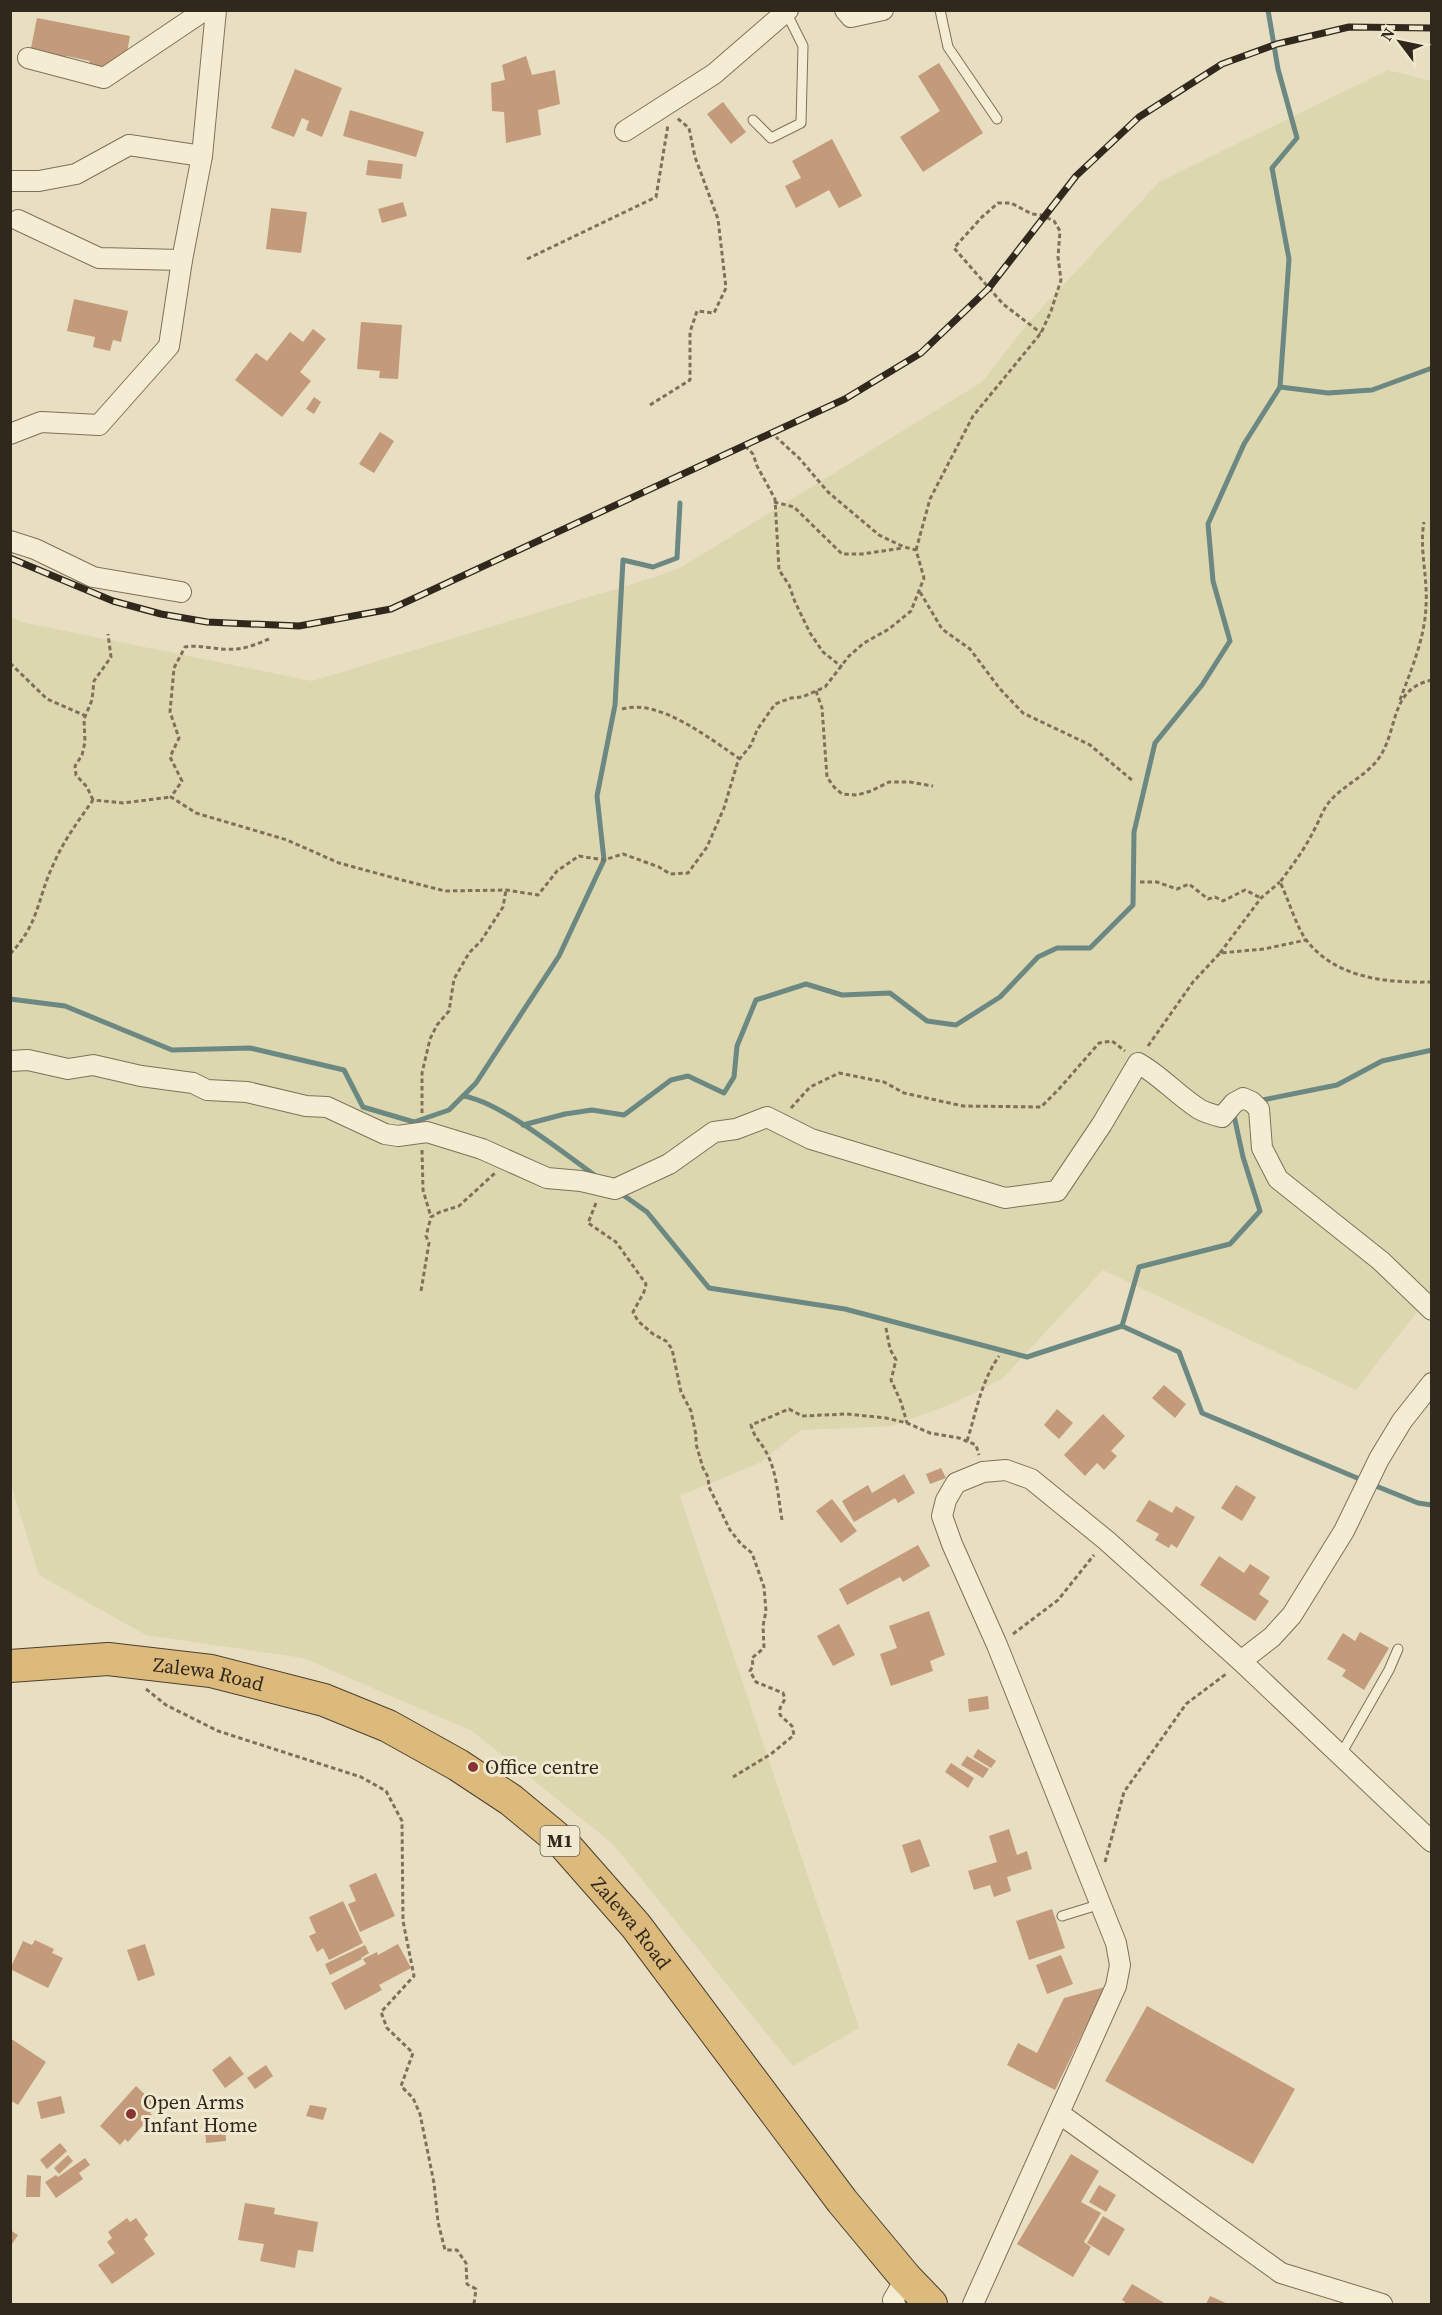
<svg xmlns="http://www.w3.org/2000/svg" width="1442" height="2315" font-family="'Source Serif 4',serif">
	<rect width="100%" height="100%" fill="#e8dec1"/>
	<polygon fill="#ddd7b0" points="1388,70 1431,81 1431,1294 1356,1390 1103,1270 1002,1379 954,1403 892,1426 801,1430 761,1462 680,1496 859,2028 793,2066 613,1844 472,1731 303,1658 146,1635 39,1575 10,1481 10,617 21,622 312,681 655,577 680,568 982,382 1028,323 1159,182"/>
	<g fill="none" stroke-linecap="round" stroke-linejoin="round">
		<g stroke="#6c8882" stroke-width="5">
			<polyline points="1280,387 1328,393 1372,390 1432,368"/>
			<polyline points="10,999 65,1006 172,1050 250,1048 344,1070 363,1107 414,1122 449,1110 476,1083 559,956 604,860 597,796 615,705 623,560 653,567 677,558 680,503"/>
			<path d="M463,1096C499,1101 565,1154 597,1177"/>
			<polyline points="1258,1101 1337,1085 1382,1061 1432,1050"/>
			<polyline points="523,1125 565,1114 592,1110 624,1115 671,1080 688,1076 724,1093 734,1077 737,1046 756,1000 806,984 842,995 890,993 927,1021 956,1025 1000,997 1038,957 1057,948 1090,948 1133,905 1134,832 1155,743 1202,685 1230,641 1213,581 1208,524 1244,444 1280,387 1289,259 1272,168 1297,138 1278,69 1268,10"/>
			<polyline points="619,1192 647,1212 709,1288 845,1309 1027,1357 1122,1326 1179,1352 1202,1413 1362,1480"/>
			<polyline points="1122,1326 1139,1267 1230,1244 1260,1211 1243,1157 1233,1111"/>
			<polyline points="1371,1484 1418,1503 1432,1505"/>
		</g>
	</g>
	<g fill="#c39b7b">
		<polygon points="37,18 130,36 123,73 88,66 90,61 66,56 66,60 30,53"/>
		<polygon points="526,56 532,75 555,70 560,104 538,110 541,135 506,143 504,112 492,111 491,83 505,80 502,65"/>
		<polygon points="939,63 983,133 923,172 900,137 940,111 918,76"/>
		<polygon points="295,69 342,88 322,137 306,130 309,121 302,118 294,137 271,128"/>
		<polygon points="723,102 746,132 731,144 707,114"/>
		<polygon points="350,110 424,132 416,157 343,136"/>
		<polygon points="832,139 862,196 839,208 829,190 796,208 785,186 801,178 792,161"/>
		<polygon points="368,160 403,164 401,179 366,175"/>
		<polygon points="403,202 407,216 382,223 378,209"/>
		<polygon points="271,208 307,212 301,253 266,249"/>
		<polygon points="74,299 128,311 121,342 113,340 110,351 93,347 95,337 67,331"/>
		<polygon points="361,322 402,325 398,379 379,378 380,371 357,369"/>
		<polygon points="313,329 326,339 300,372 311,381 282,417 235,380 256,353 267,361 290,332 303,342"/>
		<polygon points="314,397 321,402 314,414 306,409"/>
		<polygon points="380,432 394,441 374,473 359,464"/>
		<polygon points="1164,1385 1186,1404 1175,1418 1152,1398"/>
		<polygon points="1057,1409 1073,1423 1059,1439 1044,1425"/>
		<polygon points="1103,1414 1125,1436 1111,1451 1117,1456 1104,1470 1097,1463 1085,1476 1064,1455"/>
		<polygon points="941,1468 946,1478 930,1484 926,1474"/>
		<polygon points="904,1474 915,1493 898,1503 895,1498 854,1522 842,1501 868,1485 872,1493"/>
		<polygon points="1236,1485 1256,1497 1242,1521 1221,1508"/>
		<polygon points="832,1499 857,1531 841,1543 816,1511"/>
		<polygon points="1149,1500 1172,1513 1176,1506 1195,1517 1177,1548 1171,1544 1169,1548 1155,1540 1159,1534 1136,1521"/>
		<polygon points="918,1545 930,1566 903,1582 900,1577 847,1605 839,1589"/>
		<polygon points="1219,1556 1244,1573 1250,1564 1270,1577 1259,1594 1269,1601 1255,1621 1200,1585"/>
		<polygon points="929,1611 945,1655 930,1661 933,1671 891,1686 880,1654 897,1648 889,1626"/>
		<polygon points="839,1624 855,1655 833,1666 817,1636"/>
		<polygon points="1360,1632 1389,1648 1364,1690 1342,1676 1346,1670 1327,1659 1343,1633 1355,1641"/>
		<polygon points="988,1696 989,1709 969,1712 968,1699"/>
		<polygon points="978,1749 996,1761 991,1768 973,1757"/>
		<polygon points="967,1756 989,1769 983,1778 961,1765"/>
		<polygon points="951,1763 974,1778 968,1788 945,1772"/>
		<polygon points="1009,1829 1017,1855 1027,1851 1032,1869 1007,1877 1011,1891 994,1897 990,1885 974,1890 968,1871 997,1862 989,1836"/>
		<polygon points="920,1839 930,1866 911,1873 902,1845"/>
		<polygon points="376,1873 395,1916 360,1932 348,1904 356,1901 349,1885"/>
		<polygon points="343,1901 363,1943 329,1960 323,1948 317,1952 309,1936 316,1933 309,1917"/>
		<polygon points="1052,1909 1065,1948 1029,1960 1016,1921"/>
		<polygon points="35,1940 54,1949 52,1953 63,1958 48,1988 10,1969 23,1941 32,1945"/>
		<polygon points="145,1944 155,1975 138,1981 127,1950"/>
		<polygon points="398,1944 411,1968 379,1985 382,1990 345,2010 331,1983 366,1964 363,1959 377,1952 378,1955"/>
		<polygon points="365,1945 369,1953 361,1958 362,1959 330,1975 325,1964"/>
		<polygon points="1061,1955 1073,1984 1047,1994 1036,1965"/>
		<polygon points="1105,1987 1055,2090 1007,2065 1018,2043 1037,2053 1064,1998"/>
		<polygon points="1147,2006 1295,2089 1253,2164 1105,2081"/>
		<polygon points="10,2038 46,2062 18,2105 10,2100"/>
		<polygon points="230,2056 244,2074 225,2088 212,2070"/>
		<polygon points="266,2065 273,2076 255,2089 247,2078"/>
		<polygon points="136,2086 157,2106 150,2113 152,2115 128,2142 125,2139 120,2145 100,2126"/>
		<polygon points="61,2096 65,2113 41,2119 37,2102"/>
		<polygon points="310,2105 327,2108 323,2120 306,2116"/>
		<polygon points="225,2125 226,2141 206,2143 205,2126"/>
		<polygon points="60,2143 67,2151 47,2169 40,2160"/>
		<polygon points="1071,2154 1099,2171 1081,2202 1101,2213 1084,2242 1091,2247 1073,2277 1017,2244"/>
		<polygon points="68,2155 73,2161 59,2174 54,2168"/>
		<polygon points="85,2158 90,2165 79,2173 83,2179 56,2198 45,2182 56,2175 58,2177"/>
		<polygon points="27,2175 41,2176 40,2197 26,2197"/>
		<polygon points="1099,2185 1116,2195 1106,2212 1089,2202"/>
		<polygon points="245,2203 275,2208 274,2214 318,2222 313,2252 298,2250 295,2268 260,2261 264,2244 238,2240"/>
		<polygon points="1103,2216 1125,2229 1109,2256 1087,2243"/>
		<polygon points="127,2218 130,2222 136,2218 148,2235 144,2239 155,2254 112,2284 98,2265 115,2253 107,2242 112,2238 108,2232"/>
		<polygon points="10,2230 18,2235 10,2247"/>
		<polygon points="1132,2284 1166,2304 1124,2304 1125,2302 1122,2300"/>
		<polygon points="1210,2296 1228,2304 1206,2304"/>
	</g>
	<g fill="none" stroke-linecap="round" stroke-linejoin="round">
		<defs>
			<g id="service">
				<polyline points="940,10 948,47 997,119"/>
				<polyline points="753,120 771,138 801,123 803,46 786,12"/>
				<polyline points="1341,1754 1389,1670 1398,1649"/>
				<polyline points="1062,1916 1101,1904"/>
			</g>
			<g id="minor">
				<polyline points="845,10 851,17 883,10"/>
				<polyline points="28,58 104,78 205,10"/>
				<polyline points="625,131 714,74 788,10"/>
				<polyline points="10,181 39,181 76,174 129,145 202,156"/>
				<polyline points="18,220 99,258 182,260"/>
				<polyline points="10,434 41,422 99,425 169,346 182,260 202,156 216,10"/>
				<polyline points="10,541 35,549 93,577 181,592"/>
				<path d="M10,1061L28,1060L68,1069L93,1065L141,1076L193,1083L207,1090L247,1092L306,1106L327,1107L385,1134L398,1136L427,1132L482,1149L547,1178L581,1181L615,1189L669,1164L714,1132L736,1129L767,1117L811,1139L1005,1198L1057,1191L1102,1124L1138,1063C1160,1075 1177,1095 1199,1109C1206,1113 1214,1115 1222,1117L1234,1103L1243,1098L1252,1102L1259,1109L1262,1148L1278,1179L1381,1261L1432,1310"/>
				<polyline points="1241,1661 1272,1637 1292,1615 1344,1531 1379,1459 1402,1421 1432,1383"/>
				<polyline points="1060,2114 1281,2273 1382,2304"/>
				<polyline points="895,2304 893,2300 906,2278"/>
				<polyline points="973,2304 1116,1986 1120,1965 1116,1943 997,1645 952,1544 942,1516 946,1500 956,1483 983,1472 1006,1470 1031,1479 1106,1540 1241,1661 1432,1842"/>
			</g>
			<g id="trunk">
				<path id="s1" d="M10,1666L108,1659L211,1671L324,1700L388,1726L458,1765L511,1800L563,1843L636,1926L842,2201L906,2278L931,2304"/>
			</g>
		</defs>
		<use href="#service" stroke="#80705b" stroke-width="11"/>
		<use href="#minor" stroke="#80705b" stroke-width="22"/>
		<use href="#trunk" stroke="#4e3e2f" stroke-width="34"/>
		<g stroke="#80705b" stroke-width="3" stroke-dasharray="4.5 3" stroke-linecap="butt">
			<polyline points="527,259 656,197 668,125"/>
			<polyline points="650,405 690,380 690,332 697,311 714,313 726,288 718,219 695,157 689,128 677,118"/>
			<polyline points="745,446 753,454 757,466 775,499 779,570 789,585 795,602 810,633 823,652 842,667"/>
			<polyline points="774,502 794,507 842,554 862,554 903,548"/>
			<polyline points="916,550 930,499 973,416 1041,333 1051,311 1061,280 1058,257 1060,231 1054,221 1041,215 1032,214 1011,203 998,203 982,217 954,248 1003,304 1041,333"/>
			<polyline points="920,592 942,629 970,649 1000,689 1023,713 1090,745 1133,781"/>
			<path d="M269,639C259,643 248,648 237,649C220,651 199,644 185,647L174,668L170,712L179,738L170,757L182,781L171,797L196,813L287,840L339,863L398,879L445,891L506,890L538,895L557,871L579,856L604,860L623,854L659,867L670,874L688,873L707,847L724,808L738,761L751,745L757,730L775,704L791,698L802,697L825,687L849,656L864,643L889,629L911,611L924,578L916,550L904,547L879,535L828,492L799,458L776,437"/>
			<polyline points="10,663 47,699 86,716"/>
			<path d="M1432,680C1389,689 1399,729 1379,758C1366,776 1344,785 1331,800C1323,808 1319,822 1313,832C1304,850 1292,866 1280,882C1288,898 1297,929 1307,941C1337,979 1388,983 1432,982"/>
			<polyline points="816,691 822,708 827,777 834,787 842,794 857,795 871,791 889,782 910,782 933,786"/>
			<path d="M1400,700C1411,670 1425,638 1426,606C1428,577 1419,550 1424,522"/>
			<path d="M622,709C659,698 710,739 740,759"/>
			<polyline points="93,800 87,787 76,775 75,766 82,755 85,742 84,719 92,700 94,681 111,657 108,634"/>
			<polyline points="1140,882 1157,882 1177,889 1189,884 1208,899 1215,897 1223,901 1245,890 1261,898"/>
			<polyline points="1220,953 1261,898 1280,882"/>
			<path d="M10,954C40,923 37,898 54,863C64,840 79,820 93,800L123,803L171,797"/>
			<polyline points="1148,1046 1193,982 1220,953 1264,949 1306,940"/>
			<polyline points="791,1108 810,1087 839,1073 884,1082 904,1093 963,1106 1041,1107 1059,1089 1099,1043 1112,1041 1125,1051"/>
			<polyline points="422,1113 422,1073 430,1039 437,1025 449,1011 454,979 469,953 481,941 503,907 506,890"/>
			<polyline points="422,1150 423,1190 431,1217"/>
			<polyline points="596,1203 588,1223 616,1242 646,1284 644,1292 633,1312 638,1321 653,1334 666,1341 672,1349 681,1392 691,1411 696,1435 696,1444 703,1468 708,1477 709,1487 730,1530 741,1544 752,1553 764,1587 766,1611 763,1626 764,1648 752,1658 753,1666 750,1671 756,1682 783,1693 785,1699 780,1708 780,1715 792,1726 794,1735 771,1754 733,1777"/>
			<polyline points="421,1291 429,1243 426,1236 431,1217 440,1212 459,1206 495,1173"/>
			<polyline points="886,1328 890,1349 896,1360 891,1380 901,1402 907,1423"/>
			<path d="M967,1441C977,1410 980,1384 999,1356"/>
			<path d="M782,1520C778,1497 777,1470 765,1450C758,1438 755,1439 751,1425L789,1409L802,1416L846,1414L886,1418L907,1423L930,1433L959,1438L976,1445L979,1455"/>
			<polyline points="1013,1634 1058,1600 1094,1555"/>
			<polyline points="146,1689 166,1705 218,1731 361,1777 386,1791 402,1821 403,1921 414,1976 381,2012 387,2028 413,2053 401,2086 413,2098 420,2114 434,2183 438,2222 445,2250 457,2250 466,2263 467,2284 476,2289 474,2304"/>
			<polyline points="1105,1862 1124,1792 1186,1704 1226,1674"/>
		</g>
		<use href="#service" stroke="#f4ecd3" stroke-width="9"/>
		<use href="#minor" stroke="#f4ecd3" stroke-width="20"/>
		<use href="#trunk" stroke="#dcba7b" stroke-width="32"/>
		<defs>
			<polyline id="rail" points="10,558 113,601 161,614 207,622 299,626 391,609 845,399 921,353 988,289 1076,176 1139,117 1222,64 1277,44 1349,27 1432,28"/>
		</defs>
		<use href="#rail" stroke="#31281d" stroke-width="7"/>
		<use href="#rail" stroke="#f1e8d0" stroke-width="4.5" stroke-dasharray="14" stroke-linecap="butt"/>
	</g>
	<g fill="#893331" stroke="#f1e8d0" stroke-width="2">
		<circle cx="473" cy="1767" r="6"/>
		<circle cx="131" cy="2114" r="6"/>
	</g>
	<g text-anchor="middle" stroke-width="6" stroke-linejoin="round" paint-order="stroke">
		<rect fill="#f1e8d0" stroke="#6b6253" stroke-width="1.5" x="540.5" y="1826" width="39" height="30" rx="4.5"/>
		<g font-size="18" font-weight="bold" fill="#31281d">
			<text x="560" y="1847">M1</text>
		</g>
		<g font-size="20" fill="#31281d" stroke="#f1e8d0">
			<text dy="7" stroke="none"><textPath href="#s1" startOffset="200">Zalewa Road</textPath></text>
			<text dy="7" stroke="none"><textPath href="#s1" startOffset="704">Zalewa Road</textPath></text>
		</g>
		<g font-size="20" fill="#31281d" stroke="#f1e8d0" text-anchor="start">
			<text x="485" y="1774">Office centre</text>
			<text x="143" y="2109">Open Arms<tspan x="143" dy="23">Infant Home</tspan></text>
		</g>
	</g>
	<rect width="1442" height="2315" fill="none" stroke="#31281d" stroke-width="24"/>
	<g transform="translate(1400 42) rotate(302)" stroke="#f1e8d0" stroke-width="4.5" paint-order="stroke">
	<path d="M0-4.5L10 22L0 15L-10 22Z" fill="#31281d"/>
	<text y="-9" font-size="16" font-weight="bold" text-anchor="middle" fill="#31281d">N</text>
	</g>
</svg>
